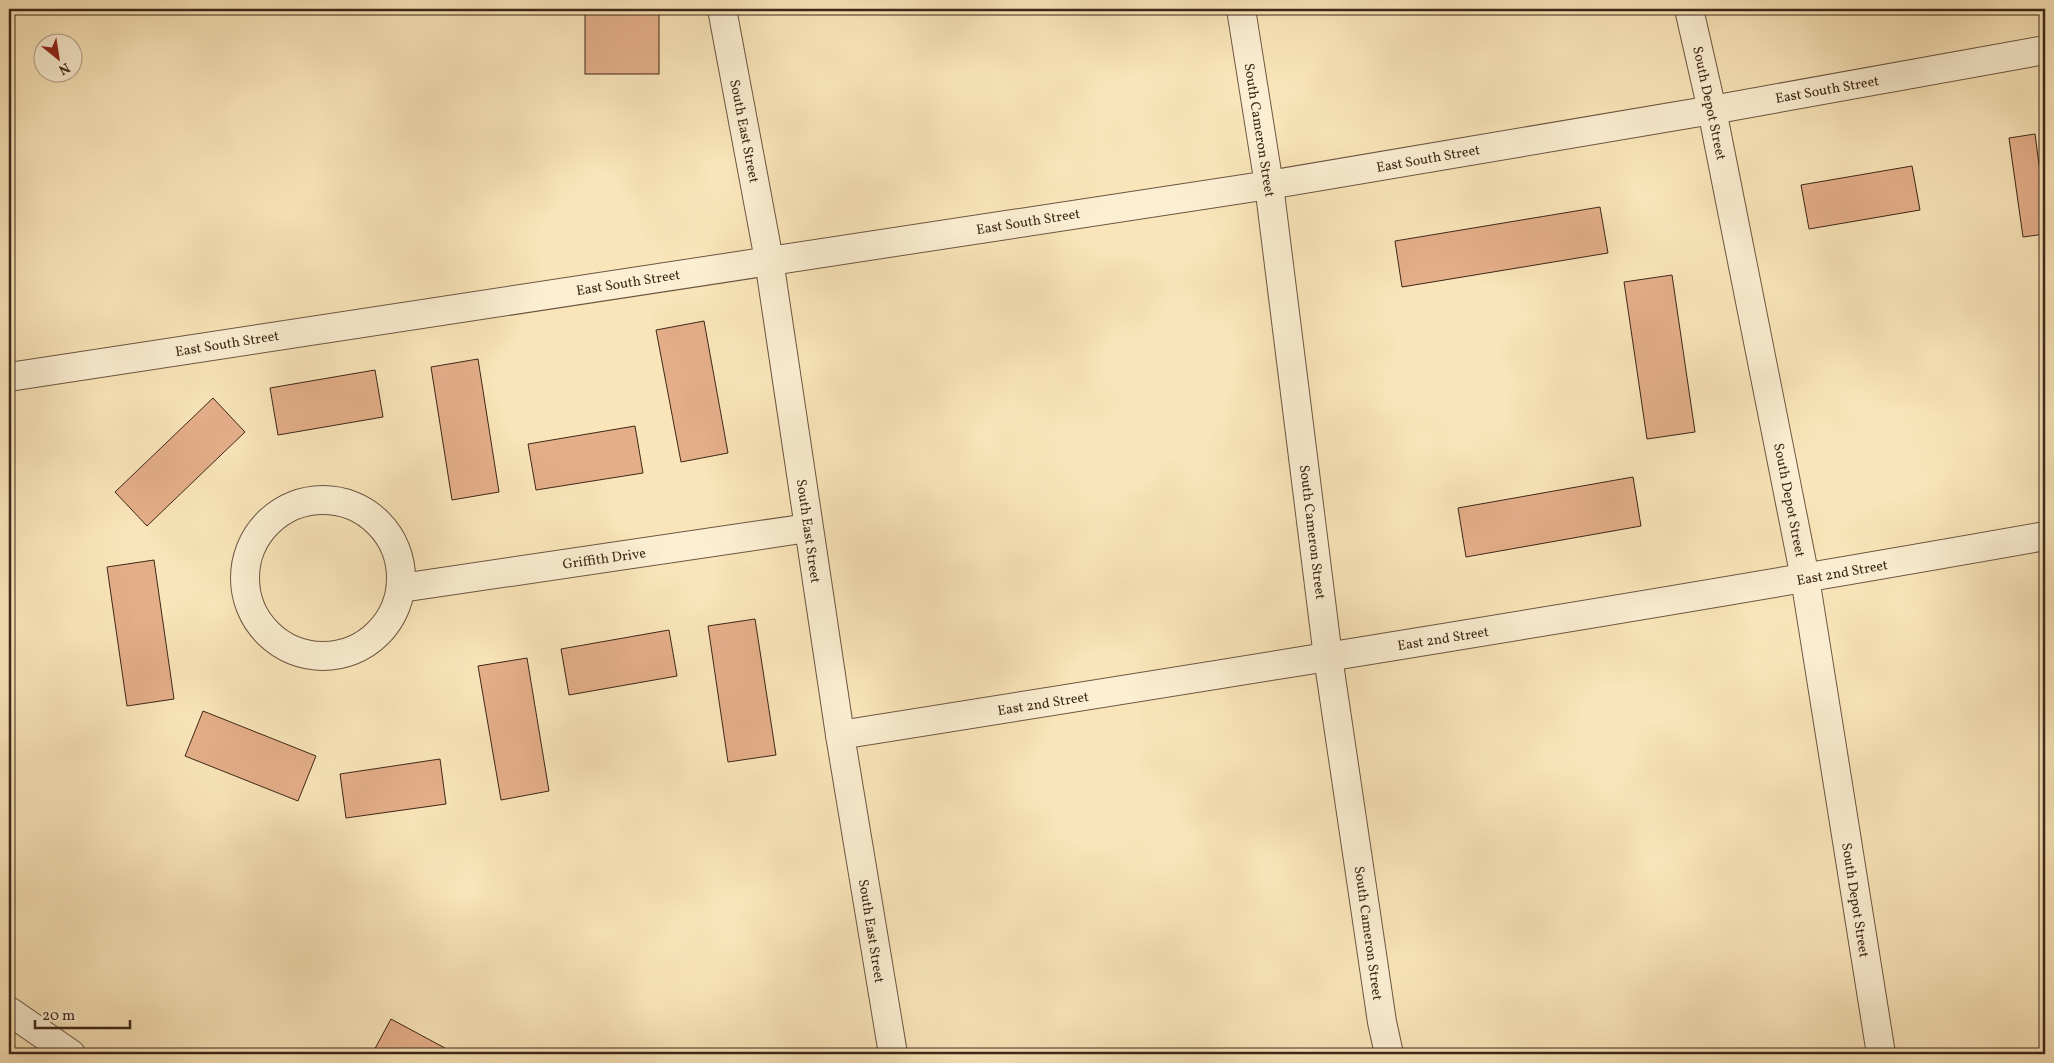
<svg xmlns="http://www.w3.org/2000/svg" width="2054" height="1063" font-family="Vollkorn,serif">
	<rect width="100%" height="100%" fill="#f9e5b9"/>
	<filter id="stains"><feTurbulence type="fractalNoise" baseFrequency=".004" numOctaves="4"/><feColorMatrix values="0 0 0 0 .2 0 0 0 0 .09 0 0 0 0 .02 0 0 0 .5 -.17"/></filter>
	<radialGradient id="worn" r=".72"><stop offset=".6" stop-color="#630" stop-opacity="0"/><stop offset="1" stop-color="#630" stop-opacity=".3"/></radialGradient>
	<g fill="#e4ae89" stroke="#3d2717">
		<rect x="585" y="12" width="74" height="62"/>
		<polygon points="2035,134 2045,210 2045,234 2023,237 2009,138"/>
		<polygon points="1912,166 1920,210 1809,229 1801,185"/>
		<polygon points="1600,207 1608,253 1402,287 1395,241"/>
		<polygon points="1672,275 1695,432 1647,439 1624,282"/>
		<polygon points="704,321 728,453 681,462 656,330"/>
		<polygon points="478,359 499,492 452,500 431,367"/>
		<polygon points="375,370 383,417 278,435 270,388"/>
		<polygon points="213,398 245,432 147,526 115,492"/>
		<polygon points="635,426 643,473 536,490 528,444"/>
		<polygon points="1633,477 1641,526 1466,557 1458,508"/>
		<polygon points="154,560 174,699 127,706 107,567"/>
		<polygon points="755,619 776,755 728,762 708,626"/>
		<polygon points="669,630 677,676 569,695 561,649"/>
		<polygon points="527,658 549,791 501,800 478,666"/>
		<polygon points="203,711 316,756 298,801 185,756"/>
		<polygon points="440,759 446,804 346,818 340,774"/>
		<polygon points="391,1019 456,1054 372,1054"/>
	</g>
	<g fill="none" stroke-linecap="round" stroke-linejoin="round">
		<defs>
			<g id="minor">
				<polyline points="722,9 769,260 840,735 893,1054"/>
				<polyline points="1241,9 1269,185 1328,657 1382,1022 1389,1054"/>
				<polyline points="1689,9 1712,110 1805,578 1881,1054"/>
				<polyline points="9,377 1269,185 1712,110 2045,50"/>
				<circle cx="323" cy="578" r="78"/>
				<polyline points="401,588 808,528"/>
				<path d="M840,735C1242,671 1644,607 2045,536"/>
			</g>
			<polyline id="tertiary" points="9,1011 71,1054"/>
		</defs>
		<use href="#minor" stroke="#6c5640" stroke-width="30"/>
		<use href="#tertiary" stroke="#6c5640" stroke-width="30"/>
		<use href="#minor" stroke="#fbeed2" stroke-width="28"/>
		<use href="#tertiary" stroke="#fbeed2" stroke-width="28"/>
	</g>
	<g text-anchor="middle" stroke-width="4" stroke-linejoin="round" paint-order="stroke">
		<g font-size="14" fill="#3d2717" stroke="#fbeed2">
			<text transform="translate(1827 89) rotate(-10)" y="5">East South Street</text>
			<text transform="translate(1710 103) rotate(78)" y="5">South Depot Street</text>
			<text transform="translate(1260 130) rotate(81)" y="5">South Cameron Street</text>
			<text transform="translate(745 131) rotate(79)" y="5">South East Street</text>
			<text transform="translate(1428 158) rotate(-10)" y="5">East South Street</text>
			<text transform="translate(1028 221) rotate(-9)" y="5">East South Street</text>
			<text transform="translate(628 282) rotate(-9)" y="5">East South Street</text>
			<text transform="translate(227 343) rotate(-9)" y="5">East South Street</text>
			<text transform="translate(1790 500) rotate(79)" y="5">South Depot Street</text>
			<text transform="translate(809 531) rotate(82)" y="5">South East Street</text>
			<text transform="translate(1313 532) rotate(83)" y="5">South Cameron Street</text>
			<text transform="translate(604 558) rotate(-8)" y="5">Griffith Drive</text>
			<text transform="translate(1842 572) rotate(-10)" y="5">East 2nd Street</text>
			<text transform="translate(1443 638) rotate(-9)" y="5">East 2nd Street</text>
			<text transform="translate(1043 703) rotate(-9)" y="5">East 2nd Street</text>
			<text transform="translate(1856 900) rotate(81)" y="5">South Depot Street</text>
			<text transform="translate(872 931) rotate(81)" y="5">South East Street</text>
			<text transform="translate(1369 933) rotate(82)" y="5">South Cameron Street</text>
		</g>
	</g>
	<rect width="2054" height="1063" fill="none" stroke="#f9e5b9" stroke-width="30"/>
	<rect x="10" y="10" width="2034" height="1043" fill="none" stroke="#3d2717" stroke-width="2.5"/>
	<rect x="15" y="15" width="2024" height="1033" fill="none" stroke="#3d2717"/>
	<g transform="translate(58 58) rotate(150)"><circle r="24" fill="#fbeed2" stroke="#af9e87"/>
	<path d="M0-4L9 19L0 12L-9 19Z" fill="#8f2418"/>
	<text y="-8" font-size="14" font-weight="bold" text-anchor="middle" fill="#3d2717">N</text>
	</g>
	<path d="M35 1020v8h95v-8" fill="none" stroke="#3d2717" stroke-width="2.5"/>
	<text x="42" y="1020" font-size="15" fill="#3d2717" stroke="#fbeed2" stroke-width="4" paint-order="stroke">20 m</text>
	<rect width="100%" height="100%" filter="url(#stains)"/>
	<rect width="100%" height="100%" fill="url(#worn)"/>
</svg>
